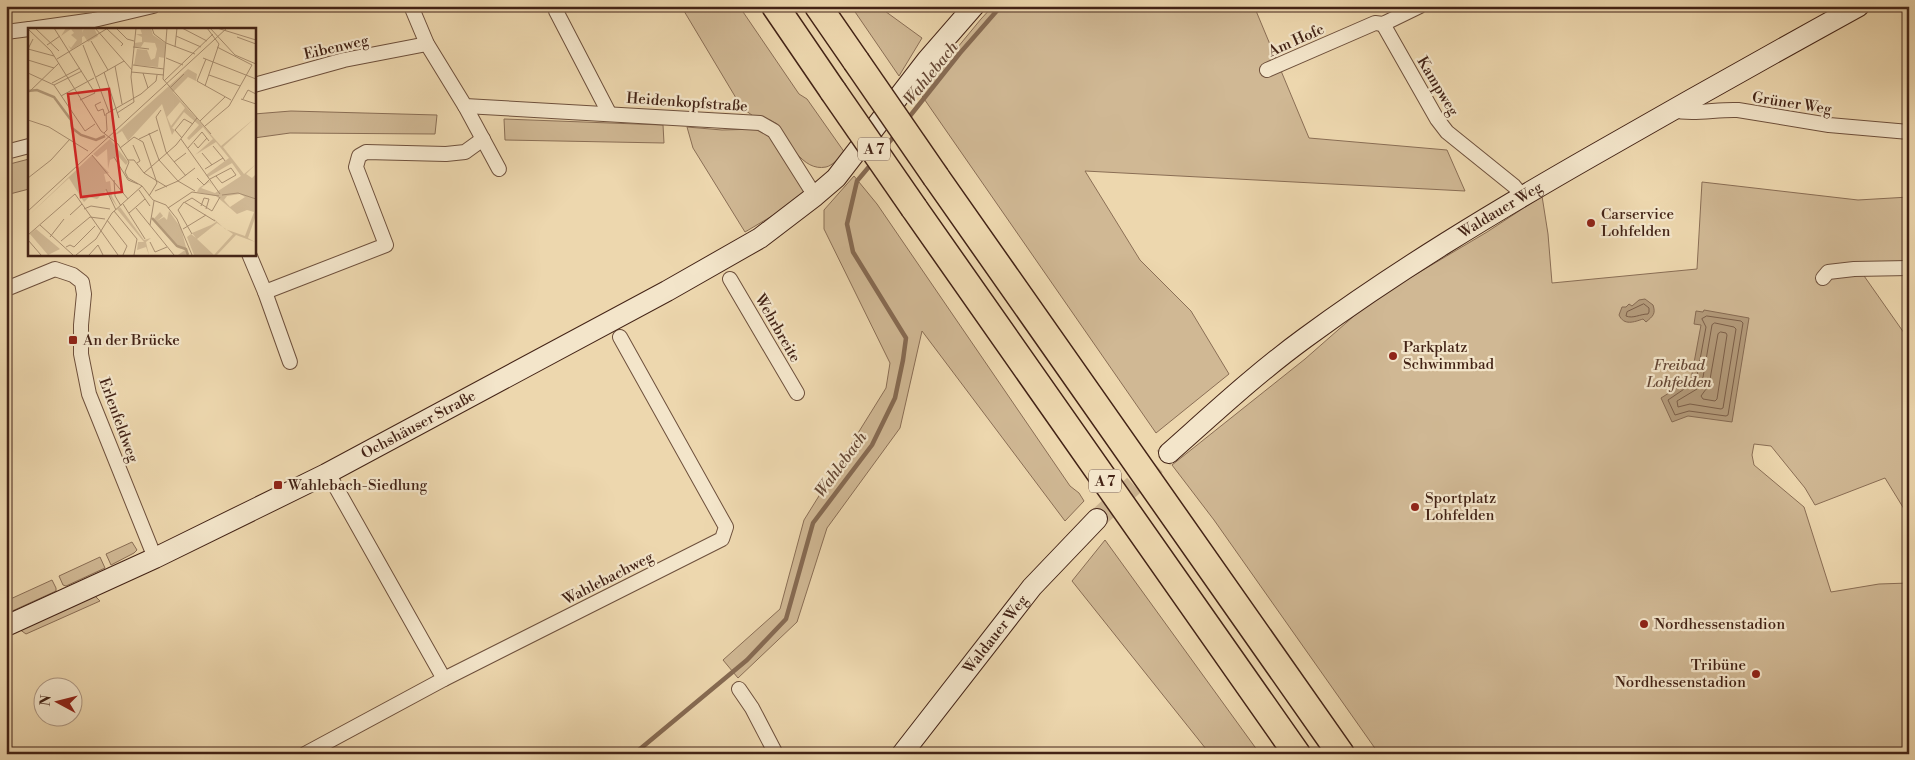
<svg xmlns="http://www.w3.org/2000/svg" width="1915" height="760" font-family="'Libre Bodoni',serif">
	<rect width="100%" height="100%" fill="#edd7ae"/>
	<filter id="stains"><feTurbulence type="fractalNoise" baseFrequency=".004" numOctaves="4"/><feColorMatrix values="0 0 0 0 .2 0 0 0 0 .09 0 0 0 0 .02 0 0 0 .5 -.17"/></filter>
	<radialGradient id="worn" r=".72"><stop offset=".6" stop-color="#630" stop-opacity="0"/><stop offset="1" stop-color="#630" stop-opacity=".3"/></radialGradient>
	<g fill="#d0b894" stroke="#8a6e55">
		<path d="M681,6H739L799,94L807,99L845,153C840,157 832,166 826,167C802,172 788,140 777,124L770,120L756,118L742,108Z"/>
		<polygon points="851,6 878,6 922,38 899,76"/>
		<polygon points="993,6 1254,6 1309,138 1447,150 1465,191 1085,171 1140,260 1191,311 1229,374 1156,433 920,93 981,19"/>
		<polygon points="291,111 437,115 435,134 290,133 254,138 254,114"/>
		<polygon points="504,119 663,125 664,143 505,140"/>
		<polygon points="687,127 722,130 759,129 771,135 805,193 772,216 745,232 693,148"/>
		<polygon points="29,159 29,189 6,195 6,165"/>
		<polygon points="854,176 877,204 1070,486 1079,493 1084,501 1065,521 922,331 900,428 827,528 797,622 738,678 723,660 780,609 804,520 886,388 890,363 824,229 824,210"/>
		<polygon points="1702,182 1858,200 1909,197 1909,260 1876,272 1862,273 1909,340 1909,517 1885,478 1815,505 1805,488 1771,446 1754,444 1752,455 1754,465 1804,507 1831,592 1879,584 1909,583 1909,754 1379,754 1214,520 1172,465 1305,359 1371,301 1487,232 1542,196 1548,234 1552,283 1697,269"/>
		<polygon points="1105,540 1260,754 1210,754 1072,581"/>
		<polygon points="132,542 137,550 134,553 111,565 106,554"/>
		<polygon points="100,557 105,568 66,586 63,585 59,576"/>
		<polygon points="52,580 56,588 56,591 10,612 6,601"/>
		<polygon points="95,596 100,601 26,634 19,629"/>
	</g>
	<g fill="#b39a7a" stroke="#866a52">
		<path d="M1645,299L1653,305C1656,314 1653,316 1646,322L1643,319C1634,322 1624,326 1619,315L1622,307H1626L1629,304L1632,306L1639,300Z"/>
		<polygon points="1704,310 1749,318 1732,422 1688,416 1672,422 1661,398 1691,379 1701,325 1694,324 1696,311 1703,312"/>
	</g>
	<g fill="none" stroke-linecap="round" stroke-linejoin="round">
		<g stroke="#7b5e48" stroke-width="1">
			<path d="M1644,304L1649,308V312L1648,314C1640,314 1633,319 1626,316L1627,312Z"/>
			<polygon points="1707,316 1741,321 1743,323 1728,415 1726,416 1689,411 1675,415 1668,400 1696,381 1706,327 1702,319"/>
			<polygon points="1715,323 1734,327 1736,329 1723,408 1721,409 1690,404 1678,407 1677,401 1697,389 1702,383 1712,325"/>
			<polygon points="1721,332 1726,333 1727,335 1717,399 1715,401 1703,399 1701,396 1709,385 1718,334"/>
		</g>
		<g stroke="#866a52" stroke-width="4.5">
			<polyline points="906,121 960,53 1001,6"/>
			<polyline points="884,148 897,133"/>
			<polyline points="634,754 747,660 786,619 813,523 872,445 895,398 903,360 906,338 853,252 847,224 857,181 873,162"/>
		</g>
		<polyline stroke="#cbb390" stroke-width="20" stroke-dasharray="20 10" stroke-linecap="butt" points="1097,519 1169,453"/>
		<defs>
			<g id="street">
				<polyline points="411,6 427,44 465,106 760,123 774,131 815,196"/>
				<polyline points="556,11 609,113"/>
				<polyline points="1383,24 1437,119 1447,132 1514,186 1522,196"/>
				<polyline points="30,29 94,20 153,6"/>
				<polyline points="6,32 29,29"/>
				<polyline points="1267,70 1375,23 1383,24 1420,6"/>
				<polyline points="254,85 344,60 427,44"/>
				<polyline points="465,106 499,169"/>
				<path d="M1672,110C1694,115 1716,109 1738,110L1829,125L1909,132"/>
				<polyline points="6,152 29,146"/>
				<polyline points="249,254 265,292 386,245 356,167 359,156 366,152 446,154 465,152 483,139"/>
				<polyline points="1823,278 1828,272 1854,269 1909,268"/>
				<polyline points="730,279 797,393"/>
				<polyline points="6,289 55,269 73,275 82,282 84,294 81,325 81,354 89,394 155,558"/>
				<polyline points="265,292 290,362"/>
				<polyline points="333,482 444,679"/>
				<polyline points="739,689 752,708 776,754"/>
				<polyline points="305,754 444,679 722,539 726,527 620,337"/>
			</g>
			<g id="secondary">
				<path id="s1" d="M1169,453C1213,414 1257,373 1305,338C1396,271 1494,212 1592,156C1681,105 1770,55 1859,6"/>
				<path id="s2" d="M6,626L155,558L326,474L667,291L760,238L815,196L836,178L927,60L974,6"/>
				<path id="s3" d="M902,754L1032,587L1097,519"/>
			</g>
			<g id="highway">
				<polyline points="775,6 833,91"/>
				<polyline points="818,6 856,61"/>
				<polyline points="936,177 1341,754"/>
				<polyline points="914,208 1297,754"/>
			</g>
		</defs>
		<use href="#street" stroke="#6e503c" stroke-width="16"/>
		<use href="#secondary" stroke="#432316" stroke-width="22"/>
		<use href="#highway" stroke="#432316" stroke-width="29"/>
		<use href="#street" stroke="#f3e5ca" stroke-width="14"/>
		<use href="#secondary" stroke="#f3e5ca" stroke-width="20"/>
		<use href="#highway" stroke="#edd7ae" stroke-width="26"/>
		<defs>
			<g id="highway-bridge">
				<polyline points="856,61 936,177"/>
				<polyline points="833,91 914,208"/>
			</g>
		</defs>
		<use href="#highway-bridge" stroke="#432316" stroke-width="29" stroke-linecap="butt"/>
		<use href="#highway-bridge" stroke="#edd7ae" stroke-width="26"/>
	</g>
	<g fill="#8f2418" stroke="#f3e5ca" stroke-width="2">
		<circle cx="1591" cy="223" r="5"/>
		<rect x="68" y="335" width="10" height="10" rx="2.5"/>
		<circle cx="1393" cy="356" r="5"/>
		<rect x="273" y="480" width="10" height="10" rx="2.5"/>
		<circle cx="1415" cy="507" r="5"/>
		<circle cx="1644" cy="624" r="5"/>
		<circle cx="1756" cy="674" r="5"/>
	</g>
	<g text-anchor="middle" stroke-width="4.5" stroke-linejoin="round" paint-order="stroke">
		<g fill="#f3e5ca" stroke="#785d4c" stroke-width="1">
			<rect x="858" y="137.5" width="32" height="23" rx="4"/>
			<rect x="1089" y="469.5" width="32" height="23" rx="4"/>
		</g>
		<g font-size="14" font-weight="bold" fill="#432316">
			<text x="874" y="154">A 7</text>
			<text x="1105" y="486">A 7</text>
		</g>
		<g font-size="15" fill="#432316" stroke="#f3e5ca">
			<text transform="translate(1296 40) rotate(-24)" y="5">Am Hofe</text>
			<text transform="translate(336 47) rotate(-13)" y="5">Eibenweg</text>
			<text transform="translate(1438 86) rotate(59)" y="5">Kampweg</text>
			<text transform="translate(687 102) rotate(4)" y="5">Heidenkopfstraße</text>
			<text transform="translate(1792 103) rotate(9)" y="5">Grüner Weg</text>
			<text dy="5" stroke="none"><textPath href="#s1" startOffset="412">Waldauer Weg</textPath></text>
			<text transform="translate(778 328) rotate(60)" y="5">Wehrbreite</text>
			<text transform="translate(119 420) rotate(70)" y="5">Erlenfeldweg</text>
			<text dy="5" stroke="none"><textPath href="#s2" startOffset="459">Ochshäuser Straße</textPath></text>
			<text transform="translate(608 578) rotate(-27)" y="5">Wahlebachweg</text>
			<text dy="5" stroke="none"><textPath href="#s3" startOffset="152">Waldauer Weg</textPath></text>
		</g>
		<g font-size="15" fill="#432316" stroke="#f3e5ca" text-anchor="start">
			<text x="1601" y="219">Carservice<tspan x="1601" dy="17">Lohfelden</tspan></text>
			<text x="83" y="345">An der Brücke</text>
			<text x="1403" y="352">Parkplatz<tspan x="1403" dy="17">Schwimmbad</tspan></text>
			<text x="288" y="490">Wahlebach-Siedlung</text>
			<text x="1425" y="503">Sportplatz<tspan x="1425" dy="17">Lohfelden</tspan></text>
			<text x="1654" y="629">Nordhessenstadion</text>
			<text x="1746" y="670" text-anchor="end">Tribüne<tspan x="1746" dy="17">Nordhessenstadion</tspan></text>
		</g>
		<g font-size="15" font-style="italic" fill="#664836" stroke="#f3e5ca">
			<text x="1679" y="370">Freibad<tspan x="1679" dy="17">Lohfelden</tspan></text>
		</g>
		<g font-size="16" font-style="italic" fill="#654734" stroke="#f3e5ca">
			<text transform="translate(930 73) rotate(-51)" y="6">Wahlebach</text>
			<text transform="translate(840 464) rotate(-54)" y="6">Wahlebach</text>
		</g>
	</g>
	<g transform="translate(28 28)">
		<rect width="228" height="228" fill="#edd7ae"/>
		<path d="M38,0H55L54,5L56,0H66L70,8L60,14L56,8L54,9V15L43,22L40,17L43,20L49,12L43,7L46,5L43,1L33,8ZM112,0H123L125,7L137,15V30L131,29L130,39L106,37L109,21L119,22L123,32L127,30L129,21L127,15L116,14L113,19H106V15L114,14V9L108,6H114ZM160,41L169,46L168,53L160,49L145,64L193,118L227,90L195,119L216,146L227,137L218,146L224,150L227,147V190L220,210L227,214L208,207L189,227H166L159,209L163,206L168,210L164,205L183,197L188,194L185,190L197,201L217,208L226,184L219,182L209,186L188,168L169,164L171,160L181,153L185,158L181,154L173,160L187,165L213,148L204,135L180,149L178,147L201,130L188,114L167,127L185,111L175,99L161,112L159,110L171,97L156,84L144,100L147,102L144,107L134,76L100,113L94,103L83,110ZM152,74L157,80L143,98L139,89ZM212,166L217,169L202,179L196,172L199,168ZM189,195L205,206L186,227L169,211ZM82,111L100,134L98,137L90,128L82,132L80,141L79,121L69,129L65,126ZM64,127L81,145L76,146L78,154L82,153L84,168L90,180L78,163L69,171L61,169L56,174L41,150L0,188ZM92,179L116,212L123,210L118,214L121,227L118,219L109,222L110,214H116L89,181ZM141,183L153,200L160,227H150L157,222L150,220L125,192L132,184L135,188L129,193L136,189L139,192ZM8,201L32,221L20,227L2,206Z" fill="#d0b894" fill-rule="evenodd"/>
		<path fill="none" stroke="#b39a7a" stroke-width="2.5" d="M0,63L9,62L26,69L43,92L44,100L53,107L68,112L77,108M124,190L149,218L158,221L160,227"/>
		<path fill="none" stroke="#a98f71" stroke-width="1" d="M7,0L31,23M26,0L67,65L52,72M67,0L104,42M88,0L99,11L106,13M124,0L126,6L138,15L167,26M139,0L135,51L183,106M154,0L179,13M182,0L207,27L228,36M189,0L228,12M0,1L23,23L73,103L90,116L101,134L97,144L100,150L114,158L125,172L138,177L149,191L164,227M79,1L95,16L93,18M148,8L173,19M209,9L228,16M5,11L0,21L26,28M63,13L80,42M19,17L32,8M55,17L81,84M105,19L121,21M147,19L149,0M138,30L155,37M175,30L228,51M29,31L80,0M178,31L169,53L203,72M0,32L26,40M105,37L136,41M87,38L94,76M76,44L91,90M103,44L136,47M0,45L26,57L57,103L67,96M115,45L120,60M181,47L212,58M68,49L96,33M136,53L185,6M24,55L52,40M26,57L54,43M177,58L191,16L179,0M142,60L156,46M0,65L31,35M33,68L66,50M213,71L228,76M215,71L220,62L228,66M73,74L67,77L70,83L75,81L77,88M133,82L128,89L138,124L158,148M89,85L106,74L103,49L108,0M0,92L21,99L60,123M172,93L197,69M177,98L201,78L224,37L189,19M76,105L79,102L78,86L113,66L128,53L129,47M121,105L131,132L150,153L167,163M154,110L147,102L156,91L165,96M111,111L130,102M153,111L192,166M166,115L170,120L179,110M105,117L112,133L109,135M185,118L195,130M92,120L106,109L115,114L129,155L121,168M160,120L174,104L181,113M174,125L184,137M64,127L100,171M86,129L100,152L110,156M100,132H106L116,145L139,159M146,134L158,125M177,141L195,130L197,133M116,145L148,117L169,90M0,150L23,132L42,111M169,150L176,157L182,151L203,140L208,147L194,155L188,148M86,152L87,168L93,178M78,161L88,182M111,162L122,178M127,163L150,153L167,140M194,167L210,165L228,171M156,174L187,193M156,174L150,182L164,206M157,174L164,170L184,183L192,169M95,176L117,211M173,178L176,170L181,171L178,181M108,180L146,227M140,180L164,164L191,168M56,181L63,178L82,181M0,183L199,0M86,183L109,211L106,227M101,185L117,171M42,187L54,176M79,192L99,218L95,227M12,197L45,227M122,197L126,173M155,201L178,187M0,207L47,166L90,227M22,209L36,191M0,212L13,227M33,213L62,189L77,191M122,214L127,224L139,219M38,219L42,217L46,219L67,198M48,227L68,211L84,185L114,158M61,227L70,217L75,227"/>
		<path fill="#d62828" fill-opacity="0.15" stroke="#d62828" stroke-width="2.5" d="M81,61L94,164L53,169L40,66Z"/>
		<rect width="228" height="228" fill="none" stroke="#432316" stroke-width="2.5"/>
	</g>
	<rect width="1915" height="760" fill="none" stroke="#edd7ae" stroke-width="25"/>
	<rect x="8" y="8" width="1900" height="745" fill="none" stroke="#432316" stroke-width="2.5"/>
	<rect x="12" y="12" width="1890" height="735" fill="none" stroke="#432316"/>
	<g transform="translate(58 702) rotate(277)"><circle r="24" fill="#f3e5ca" stroke="#ad9782"/>
	<path d="M0-4L9 19L0 12L-9 19Z" fill="#8f2418"/>
	<text y="-8" font-size="14" font-weight="bold" text-anchor="middle" fill="#432316">N</text>
	</g>
	<rect width="100%" height="100%" filter="url(#stains)"/>
	<rect width="100%" height="100%" fill="url(#worn)"/>
</svg>
